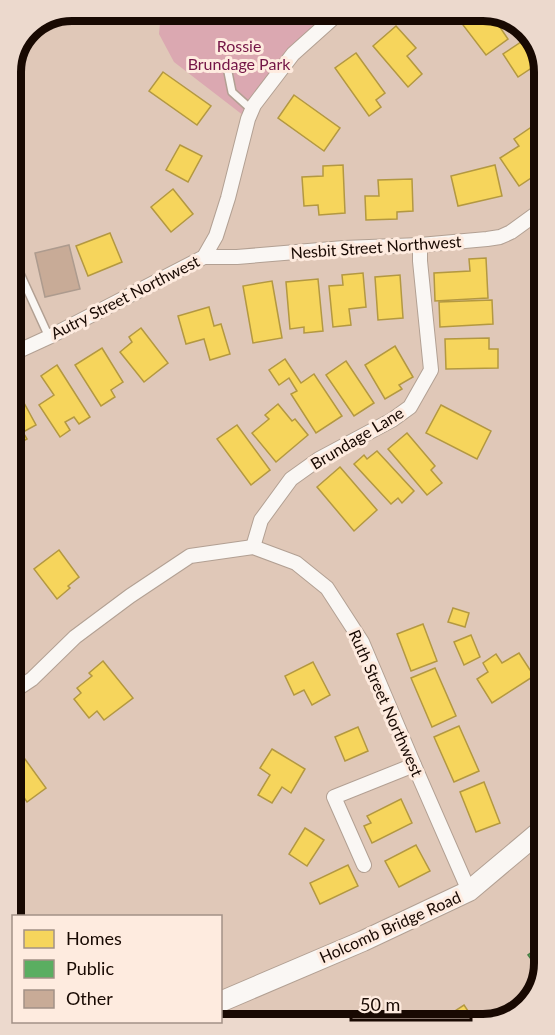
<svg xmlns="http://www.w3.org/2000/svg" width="555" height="1035" font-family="Lato,sans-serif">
	<rect width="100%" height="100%" fill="#e0c8b8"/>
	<polygon fill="#dba8b1" points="161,11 341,11 299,49 248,119 174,62 159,34"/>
	<g fill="#f6d55c" stroke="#b39841" stroke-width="1.5">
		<polygon points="465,11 487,11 503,17 504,18 497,23 508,39 486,55 463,25 471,19"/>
		<polygon points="396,26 416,48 407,56 422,74 408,87 373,46"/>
		<polygon points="521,42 536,65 518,77 503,54"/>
		<polygon points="356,53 385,93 376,100 381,107 369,116 335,68"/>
		<polygon points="163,72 211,106 197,125 149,91"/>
		<polygon points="294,95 340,128 324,151 278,118"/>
		<polygon points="530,128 540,143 540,172 519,186 500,158 519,146 514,139"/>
		<polygon points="180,145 202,156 188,182 166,170"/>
		<polygon points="343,165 345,213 319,215 318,205 304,206 302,177 323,176 323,166"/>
		<polygon points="495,165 502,196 458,206 451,176"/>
		<polygon points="412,179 413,211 397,212 397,219 366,220 365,196 379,196 378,180"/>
		<polygon points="173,189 193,214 171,232 151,207"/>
		<polygon points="110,233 122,262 88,276 76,246"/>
		<polygon points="486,258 488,298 435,301 434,273 470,271 469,259"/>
		<polygon points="363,273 366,307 349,309 351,325 333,327 329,286 343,285 342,275"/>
		<polygon points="400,275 403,318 378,320 375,277"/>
		<polygon points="318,279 323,331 304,333 304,327 290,329 286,282"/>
		<polygon points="272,281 282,338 253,343 243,286"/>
		<polygon points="492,300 493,324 440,327 439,302"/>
		<polygon points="209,307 214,326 221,324 230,354 210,360 204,339 186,344 178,316"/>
		<polygon points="141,328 168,363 144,382 120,352 132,342 129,337"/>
		<polygon points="489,338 489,349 498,349 498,368 446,369 445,339"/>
		<polygon points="395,346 413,377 399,385 402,389 385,399 365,365"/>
		<polygon points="102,348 123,382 111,390 115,397 101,406 75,365"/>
		<polygon points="285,359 301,383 314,374 342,416 316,433 291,394 297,391 289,378 279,385 269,370"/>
		<polygon points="346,361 374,403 354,416 326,375"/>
		<polygon points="57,365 90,417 79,424 74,417 65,422 70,430 60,437 39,405 54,395 41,376"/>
		<polygon points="17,390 36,425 23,432 27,439 13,447 12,393"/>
		<polygon points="278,404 292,421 295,419 308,435 276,462 252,433 269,419 265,415"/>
		<polygon points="441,405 491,431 477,459 426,433"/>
		<polygon points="237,425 270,470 251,485 217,439"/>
		<polygon points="407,433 435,466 431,470 442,483 427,495 388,449"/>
		<polygon points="377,451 414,491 402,503 398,498 391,504 354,464 364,455 367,459"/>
		<polygon points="340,467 377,510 354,531 317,487"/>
		<polygon points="59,550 79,577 68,586 70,588 57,599 34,569"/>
		<polygon points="453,608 469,613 465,627 448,622"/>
		<polygon points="423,624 437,661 411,671 397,634"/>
		<polygon points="471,635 480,657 464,665 454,642"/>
		<polygon points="543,642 543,659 535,650"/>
		<polygon points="519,653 534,676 492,703 477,679 488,672 483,663 496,654 502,663"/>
		<polygon points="103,661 133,698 104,720 97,711 89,718 74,699 81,693 77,688 92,676 89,673"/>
		<polygon points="313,662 330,695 312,705 304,690 294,695 285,676"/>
		<polygon points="435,668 456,716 432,727 411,678"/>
		<polygon points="459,726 479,771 454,782 434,737"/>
		<polygon points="358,727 368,751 345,761 335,737"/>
		<polygon points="14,744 46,788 27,802 14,783"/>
		<polygon points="272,749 305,769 291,793 282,787 272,803 258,795 270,775 260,768"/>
		<polygon points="484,782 500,823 476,832 460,792"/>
		<polygon points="401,799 412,823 372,843 364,826 371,823 367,816"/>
		<polygon points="305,828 324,840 307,866 289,854"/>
		<polygon points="416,845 430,871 399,887 385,861"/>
		<polygon points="348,865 358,886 320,904 310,883"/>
		<polygon points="464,1005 474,1020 441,1020"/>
	</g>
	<polygon fill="#5aae61" stroke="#467c44" stroke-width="1.5" points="544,943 544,966 542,974 528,955"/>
	<polygon fill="#c8ab97" stroke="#ad9b8e" stroke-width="1.5" points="69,245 80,289 45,297 35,253"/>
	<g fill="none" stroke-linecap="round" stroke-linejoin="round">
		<defs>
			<g id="lane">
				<polyline points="228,72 232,92 252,110"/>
				<polyline points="12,256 49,337"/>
			</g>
			<g id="street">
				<polyline points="204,257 237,257 344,248 420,245 487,239 500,237 511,232 540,211"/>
				<polyline points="12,354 49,337 204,257 216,236 228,198 248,119 254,105 293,54 341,11"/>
				<polyline points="253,547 261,520 291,479 319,459 392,420 410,407 431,370 420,261 420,245"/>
				<polyline points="14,691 32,679 75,637 130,596 190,556 253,547 296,563 327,588 362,642 414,765 469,891"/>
				<polyline points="364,865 334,797 414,765"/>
			</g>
			<g id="secondary">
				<polyline points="220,1002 363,941 469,891 544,828"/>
				<polyline points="170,1023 174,1022"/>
			</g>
		</defs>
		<use href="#lane" stroke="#b2a093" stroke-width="10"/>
		<use href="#street" stroke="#b2a093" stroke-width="16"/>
		<use href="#secondary" stroke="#b2a093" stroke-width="22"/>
		<use href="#lane" stroke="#faf7f4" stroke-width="7"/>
		<use href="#street" stroke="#faf7f4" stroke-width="14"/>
		<use href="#secondary" stroke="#faf7f4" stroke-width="20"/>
	</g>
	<g text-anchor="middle" stroke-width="6" stroke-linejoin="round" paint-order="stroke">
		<g font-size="16" fill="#741546" stroke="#feebdf">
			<text x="239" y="52">Rossie<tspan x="239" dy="18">Brundage Park</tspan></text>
		</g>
		<g font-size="16" fill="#180902" stroke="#feebdf">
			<text transform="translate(376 247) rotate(-4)" y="6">Nesbit Street Northwest</text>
			<text transform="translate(125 297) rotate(-27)" y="6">Autry Street Northwest</text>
			<text transform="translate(357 438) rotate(-31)" y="6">Brundage Lane</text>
			<text transform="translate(386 703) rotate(66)" y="6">Ruth Street Northwest</text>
			<text transform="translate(390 927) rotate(-24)" y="6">Holcomb Bridge Road</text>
		</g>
	</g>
	<path d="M0 0H555V1035H0ZM72 21H483A51 51 0 0 1 534 72V963A51 51 0 0 1 483 1014H72A51 51 0 0 1 21 963V72A51 51 0 0 1 72 21Z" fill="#ecd9cd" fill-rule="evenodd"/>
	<path fill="none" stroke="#180902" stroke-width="8" d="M72 21H483A51 51 0 0 1 534 72V963A51 51 0 0 1 483 1014H72A51 51 0 0 1 21 963V72A51 51 0 0 1 72 21Z"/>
	<rect x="12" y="915" width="210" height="108" fill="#feebdf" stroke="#a29187" stroke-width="1.5"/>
	<rect x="24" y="930" width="30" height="18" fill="#f6d55c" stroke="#a29187" stroke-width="1.5"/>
	<text x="66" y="945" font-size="18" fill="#180902">Homes</text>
	<rect x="24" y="960" width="30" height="18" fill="#5aae61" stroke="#a29187" stroke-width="1.5"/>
	<text x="66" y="975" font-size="18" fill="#180902">Public</text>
	<rect x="24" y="990" width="30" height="18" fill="#c8ab97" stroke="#a29187" stroke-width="1.5"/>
	<text x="66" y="1005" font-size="18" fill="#180902">Other</text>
	<path d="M351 1011v9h120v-9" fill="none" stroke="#180902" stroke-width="3"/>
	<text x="360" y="1011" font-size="18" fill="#180902" stroke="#feebdf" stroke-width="4.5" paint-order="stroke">50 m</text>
</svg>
